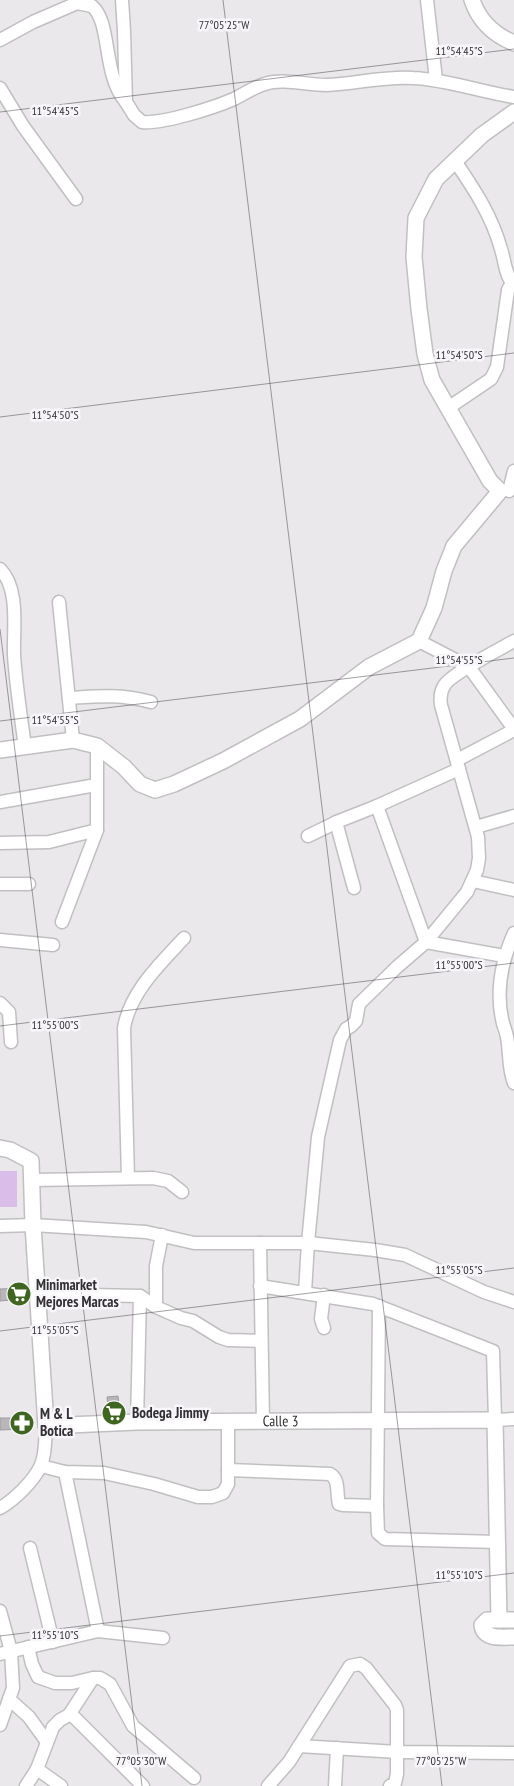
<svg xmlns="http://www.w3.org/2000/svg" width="514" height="1786" font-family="'PT Sans Narrow',sans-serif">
	<rect width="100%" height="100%" fill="#ebe8ec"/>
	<rect fill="#dbbdea" x="0" y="1171" width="17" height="36"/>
	<g fill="#b9b6ba" stroke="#9e9b9f">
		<polygon points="24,1288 24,1299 0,1301 0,1289"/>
		<polygon points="118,1396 120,1413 109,1414 107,1397"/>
		<polygon points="0,1418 26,1418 26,1429 0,1430"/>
	</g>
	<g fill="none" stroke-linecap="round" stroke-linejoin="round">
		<defs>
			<g id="minor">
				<path d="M122,0L124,31L126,102L134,115L142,122C163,124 213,108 234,99C244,94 254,87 265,84C282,78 307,85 326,85C355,84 384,76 413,78C445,79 481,92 514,97"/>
				<polyline points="427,0 436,80"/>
				<path d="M0,40L33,22L77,3L92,6C112,23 102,75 126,102"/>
				<polyline points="0,88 23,126 76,199"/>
				<path d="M455,161C474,189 492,216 501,249C505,261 505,276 514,285"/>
				<polyline points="448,408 491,379 497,367 508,290 512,283"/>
				<polyline points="509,491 514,471"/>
				<path d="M0,569C20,589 13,630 14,655C16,686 21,717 25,747"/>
				<polyline points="59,602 73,740"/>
				<polyline points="419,641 469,667 514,729"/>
				<path d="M69,698C100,696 120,694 151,702"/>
				<polyline points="457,760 514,730"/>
				<polyline points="0,802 96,785"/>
				<polyline points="377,806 426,942"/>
				<polyline points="336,822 354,888"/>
				<polyline points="476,827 514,816"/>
				<polyline points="308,836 339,821 377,806 459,769"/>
				<polyline points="0,843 49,842 97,830"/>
				<polyline points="473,881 514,890"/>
				<polyline points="0,884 29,884"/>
				<polyline points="62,922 97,830 97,746"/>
				<path d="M514,933C502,960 496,990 502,1019C503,1025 506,1031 507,1037C510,1053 508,1068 514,1083"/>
				<polyline points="0,940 53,945"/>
				<polyline points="426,942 504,956"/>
				<polyline points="0,1003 9,1012 11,1042"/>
				<path d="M128,1178L124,1028C130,992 160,964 184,938"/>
				<polyline points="33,1180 153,1178 168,1181 182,1192"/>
				<polyline points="0,1226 33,1225 146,1232 194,1243 308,1243 375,1250 405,1255 484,1292 514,1302"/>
				<polyline points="260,1243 263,1421"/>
				<polyline points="260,1286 373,1304 493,1351 495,1420 514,1419"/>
				<path d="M305,1292L308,1243L318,1137L340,1040L346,1029L351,1026L356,1021L359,1004L397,967L426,942L467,892L477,870L479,858L478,837L441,705C440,698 440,692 444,686C449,675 500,649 514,641"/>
				<polyline points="39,1294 140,1296 137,1422"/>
				<polyline points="140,1296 156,1307 181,1318 193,1321 219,1337 228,1340 261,1341"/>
				<polyline points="379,1306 377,1506 378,1533 385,1539 498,1542"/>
				<polyline points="156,1307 156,1266 162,1235"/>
				<polyline points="324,1328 321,1319 324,1295"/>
				<polyline points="41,1466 65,1472 104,1473 154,1484 198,1497 212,1497 223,1493 228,1484 228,1421"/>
				<path d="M228,1470L330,1474C340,1480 336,1493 339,1504L343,1505L377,1506"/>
				<polyline points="65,1472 98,1631"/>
				<path d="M0,1508C14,1500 34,1481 41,1465C46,1453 45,1439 46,1426"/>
				<polyline points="30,1548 53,1642"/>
				<polyline points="0,1611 11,1651 13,1688 0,1725"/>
				<polyline points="28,1647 32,1664 38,1677 55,1683 72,1683 93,1678 100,1678 110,1684 133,1726 194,1778"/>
				<polyline points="0,1654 98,1631 163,1638"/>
				<polyline points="9,1699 29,1717 47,1742"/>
				<polyline points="69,1715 93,1678"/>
				<polyline points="299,1746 398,1752 514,1753"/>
				<polyline points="26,1786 37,1769"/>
				<polyline points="61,1786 37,1769 53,1727 60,1720 69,1715 73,1716 143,1786"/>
				<polyline points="268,1786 289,1762 350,1666 360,1664 366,1668 395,1705 397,1710 397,1774 395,1783 390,1786"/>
				<polyline points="335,1786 337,1748"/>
			</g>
			<g id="tertiary">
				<path d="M472,0C479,21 494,35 514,43"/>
				<polyline points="0,750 73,740 97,746 124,767 140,784 155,790 174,784 223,761 300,719 369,667 419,641 434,608 444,571 454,546 500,491 490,481 432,380 425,354 419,309 414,257 416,218 436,179 482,135 514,112"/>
				<path id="s1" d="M0,1148L10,1150L31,1161L33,1225L46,1426L137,1422L495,1420L499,1620"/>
				<path d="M514,1620H487L482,1625C484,1640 502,1637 514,1637"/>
			</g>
		</defs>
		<use href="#minor" stroke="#c1bfc2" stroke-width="15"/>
		<use href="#tertiary" stroke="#c1bfc2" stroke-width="18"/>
		<use href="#minor" stroke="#fff" stroke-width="12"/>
		<use href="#tertiary" stroke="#fff" stroke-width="15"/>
	</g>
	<path fill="none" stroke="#313032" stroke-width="1" stroke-opacity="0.45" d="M223,0L442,1786M0,112L514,49M0,417L514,353M0,629L142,1786M0,721L514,658M0,1026L514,963M0,1331L514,1268M0,1636L514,1573"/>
	<defs>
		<symbol id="supermarket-disc" viewBox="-11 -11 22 22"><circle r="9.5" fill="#3e6621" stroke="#f8f6fa"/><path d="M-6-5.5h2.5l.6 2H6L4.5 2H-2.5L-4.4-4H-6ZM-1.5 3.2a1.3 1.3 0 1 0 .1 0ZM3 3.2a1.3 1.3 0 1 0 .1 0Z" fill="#fff"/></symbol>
		<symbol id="pharmacy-disc" viewBox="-11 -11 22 22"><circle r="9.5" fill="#3e6621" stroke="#f8f6fa"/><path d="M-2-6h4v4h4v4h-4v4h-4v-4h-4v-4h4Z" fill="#fff"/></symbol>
	</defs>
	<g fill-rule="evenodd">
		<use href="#supermarket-disc" x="5" y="1280" width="28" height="28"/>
		<use href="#supermarket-disc" x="100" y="1399" width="28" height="28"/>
		<use href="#pharmacy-disc" x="8" y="1409" width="28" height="28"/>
	</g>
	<g text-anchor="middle" stroke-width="5" stroke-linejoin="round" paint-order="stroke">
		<g font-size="15" font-weight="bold" fill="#313032" stroke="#f8f6fa" text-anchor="start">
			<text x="36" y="1290">Minimarket<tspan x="36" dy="17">Mejores Marcas</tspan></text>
			<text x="132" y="1418">Bodega Jimmy</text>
			<text x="40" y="1419">M &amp; L<tspan x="40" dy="17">Botica</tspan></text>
		</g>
		<g font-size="15" fill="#313032" stroke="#f8f6fa">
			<text dy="5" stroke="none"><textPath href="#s1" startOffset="534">Calle 3</textPath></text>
		</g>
	</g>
	<g font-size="12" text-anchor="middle" fill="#313032" stroke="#f8f6fa" stroke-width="5" stroke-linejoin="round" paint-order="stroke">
		<text x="224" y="29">77°05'25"W</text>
		<text x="459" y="55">11°54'45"S</text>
		<text x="55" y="115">11°54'45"S</text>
		<text x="459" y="359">11°54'50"S</text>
		<text x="55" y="419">11°54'50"S</text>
		<text x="459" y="664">11°54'55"S</text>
		<text x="55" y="724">11°54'55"S</text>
		<text x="459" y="969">11°55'00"S</text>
		<text x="55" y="1029">11°55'00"S</text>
		<text x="459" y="1274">11°55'05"S</text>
		<text x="55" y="1334">11°55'05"S</text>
		<text x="459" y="1579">11°55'10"S</text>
		<text x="55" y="1639">11°55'10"S</text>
		<text x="141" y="1765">77°05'30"W</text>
		<text x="441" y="1765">77°05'25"W</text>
	</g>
</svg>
